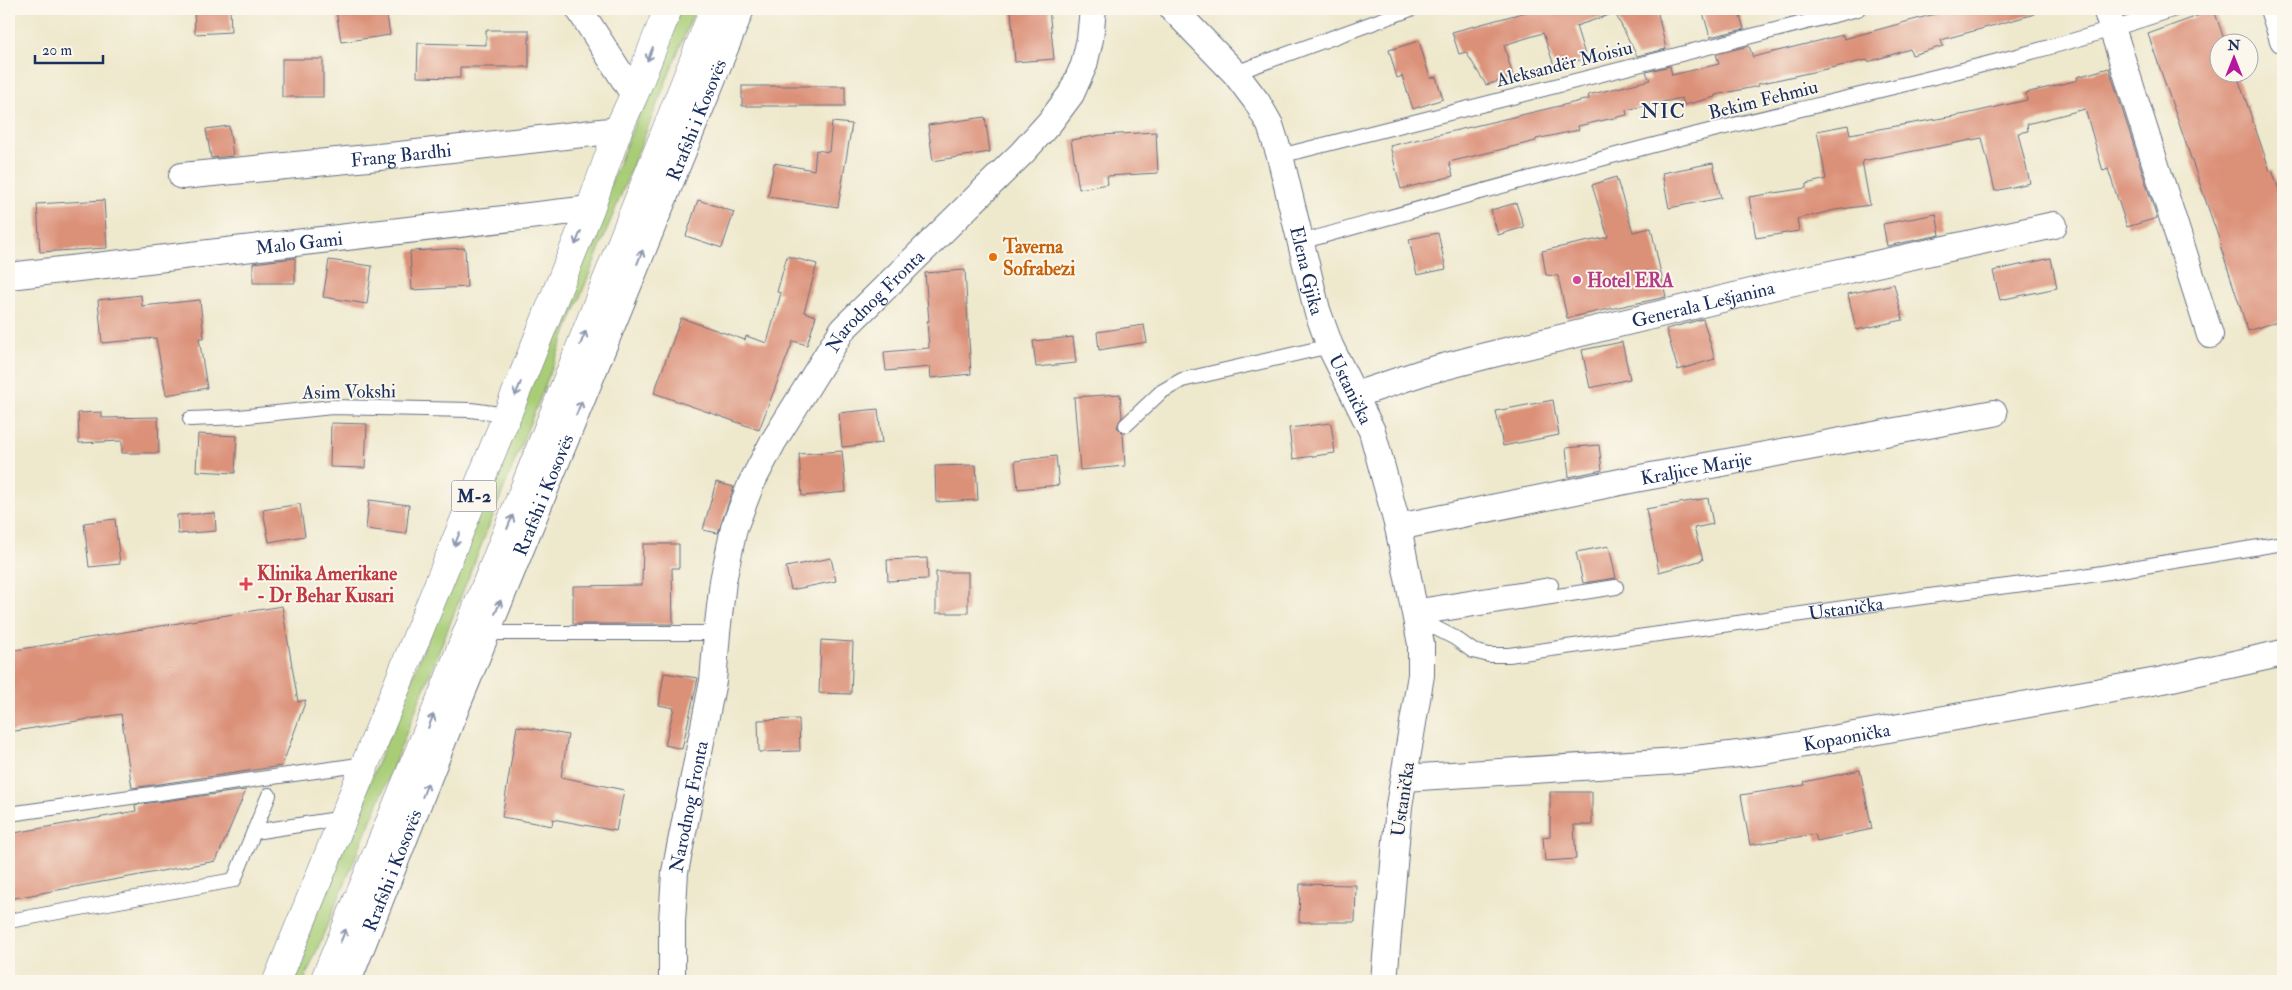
<svg xmlns="http://www.w3.org/2000/svg" width="2292" height="990" font-family="'IM FELL Double Pica',serif">
	<rect width="100%" height="100%" fill="#fbf7ec"/>
	<filter id="ink" filterUnits="userSpaceOnUse"><feTurbulence type="fractalNoise" baseFrequency=".02" numOctaves="2"/><feDisplacementMap in="SourceGraphic" scale="10" xChannelSelector="R" yChannelSelector="G"/><feConvolveMatrix kernelMatrix="1 2 1 2 8 2 1 2 1" color-interpolation-filters="sRGB"/></filter>
	<filter id="wash" filterUnits="userSpaceOnUse"><feTurbulence type="fractalNoise" baseFrequency=".0096" numOctaves="4" result="noise"/><feDisplacementMap in="SourceGraphic" scale="20" xChannelSelector="R" yChannelSelector="G"/><feGaussianBlur stdDeviation="1.12" result="paint"/><feColorMatrix in="noise" values="0 0 0 0 0 0 0 0 0 0 0 0 0 0 0 0 0 1.4 0 .05"/><feComposite in="paint" operator="in"/></filter>
	<g filter="url(#wash)">
		<rect width="100%" height="100%" fill="#eee8cc"/>
		<polygon fill="#a8cd76" stroke="#627e6a" points="681,9 695,9 386,784 304,981 290,981"/>
		<g id="blocks">
			<g fill="#db9078">
				<polygon points="194,9 230,9 231,32 195,34"/>
				<polygon points="336,9 386,9 390,35 341,42"/>
				<polygon points="1011,9 1049,9 1054,59 1015,62"/>
				<polygon points="1537,9 1657,9 1666,49 1637,56 1615,13 1576,26 1586,58 1555,68 1543,33 1504,45 1513,77 1486,85 1466,52 1459,54 1452,32"/>
				<polygon points="1702,9 1738,9 1744,29 1710,37"/>
				<polygon points="1953,9 2034,9 2035,14 1941,40 1943,46 1912,55 1910,49 1868,62 1867,60 1758,84 1759,86 1715,95 1715,97 1684,105 1682,98 1626,110 1627,115 1578,126 1579,130 1536,139 1536,141 1449,162 1453,176 1401,189 1390,146 1589,99 1588,95 1650,80 1646,72 1670,66 1672,75 1719,64 1716,54 1749,46 1753,57 1843,35 1844,39"/>
				<polygon points="2214,10 2225,42 2220,42 2220,72 2236,72 2270,171 2272,170 2283,202 2283,320 2248,331 2219,242 2220,242 2148,34"/>
				<polygon points="486,30 529,30 529,67 460,67 460,78 417,77 418,43 486,45"/>
				<polygon points="1419,41 1430,78 1436,77 1443,99 1413,109 1402,76 1397,78 1389,50"/>
				<rect x="282" y="59" width="41" height="38"/>
				<polygon points="2109,68 2157,218 2127,227 2108,169 2103,171 2085,109 2027,124 2028,131 2018,133 2030,183 1995,191 1982,138 1862,161 1870,205 1835,210 1797,219 1799,231 1756,238 1749,197 1806,188 1806,184 1826,179 1817,131 1848,125 1850,134 1966,114 2027,100 2026,93 2078,80 2077,77"/>
				<rect x="742" y="86" width="103" height="20"/>
				<polygon points="985,117 990,152 933,161 928,125"/>
				<polygon points="832,122 852,124 838,207 768,197 774,163 814,170 816,150 829,152"/>
				<polygon points="229,126 233,156 211,158 206,129"/>
				<polygon points="1156,132 1158,173 1107,176 1108,184 1079,189 1071,140 1101,135"/>
				<polygon points="1713,163 1721,198 1669,208 1662,173"/>
				<polygon points="1616,177 1633,232 1651,228 1666,297 1567,318 1558,276 1546,275 1542,251 1608,237 1592,185"/>
				<polygon points="104,200 107,248 40,252 37,204"/>
				<polygon points="698,200 734,212 722,248 686,236"/>
				<polygon points="1516,203 1524,227 1498,235 1491,210"/>
				<polygon points="1936,214 1940,235 1887,246 1883,224"/>
				<polygon points="1438,233 1446,269 1417,275 1409,239"/>
				<polygon points="465,248 467,287 412,290 410,251"/>
				<polygon points="787,256 817,264 804,312 816,316 807,345 793,341 759,430 654,393 681,318 745,340 746,336 767,343 781,293 777,292"/>
				<polygon points="295,258 295,283 253,283 253,263"/>
				<polygon points="2051,258 2057,288 2000,300 1993,271"/>
				<polygon points="329,260 372,266 367,304 323,297"/>
				<polygon points="965,270 971,374 931,378 930,367 886,371 884,352 929,348 927,321 929,321 925,273"/>
				<polygon points="1894,284 1903,320 1856,330 1848,294"/>
				<polygon points="141,295 142,306 200,300 204,338 199,338 207,388 166,395 156,338 102,343 98,300"/>
				<polygon points="1703,319 1715,359 1678,370 1666,329"/>
				<polygon points="1144,325 1147,342 1099,350 1097,332"/>
				<polygon points="1073,337 1076,363 1036,367 1033,341"/>
				<polygon points="1622,342 1630,379 1590,388 1582,350"/>
				<polygon points="1120,394 1122,417 1117,427 1123,433 1125,466 1080,470 1074,397"/>
				<polygon points="1553,400 1559,435 1503,446 1496,411"/>
				<polygon points="878,409 882,443 842,447 839,413"/>
				<polygon points="102,412 102,418 158,417 159,453 122,453 122,441 79,443 78,413"/>
				<polygon points="331,423 367,424 365,468 330,467"/>
				<polygon points="1331,423 1335,453 1293,459 1289,428"/>
				<polygon points="198,434 237,436 235,473 196,471"/>
				<polygon points="1599,445 1602,470 1569,477 1566,448"/>
				<polygon points="842,451 846,492 802,496 799,454"/>
				<polygon points="1056,456 1059,485 1018,489 1015,461"/>
				<polygon points="976,465 978,500 936,502 935,466"/>
				<polygon points="716,482 734,487 718,533 703,530"/>
				<polygon points="1708,498 1713,524 1694,528 1703,560 1659,572 1646,509"/>
				<polygon points="369,500 409,505 406,534 366,529"/>
				<polygon points="300,504 305,536 269,542 263,510"/>
				<polygon points="215,513 216,531 178,534 177,515"/>
				<polygon points="115,519 120,564 89,567 84,523"/>
				<polygon points="643,544 679,544 679,568 672,568 673,624 573,624 573,586 642,585"/>
				<polygon points="1609,546 1616,578 1583,583 1576,552"/>
				<polygon points="831,558 836,581 791,590 786,567"/>
				<polygon points="927,558 928,579 888,581 887,560"/>
				<rect x="936" y="572" width="32" height="41"/>
				<polygon points="282,606 298,702 306,700 282,766 132,788 121,714 9,732 9,651"/>
				<polygon points="821,640 853,642 851,694 819,693"/>
				<polygon points="664,673 698,678 682,749 665,745 674,708 659,705"/>
				<polygon points="799,719 800,751 759,752 758,720"/>
				<polygon points="517,726 568,735 561,777 624,790 616,831 553,819 552,826 502,817"/>
				<polygon points="1860,770 1872,829 1817,841 1815,834 1750,845 1741,795 1805,785 1804,782"/>
				<polygon points="246,790 216,861 9,899 9,834 136,811 135,805"/>
				<polygon points="1550,792 1592,792 1592,825 1574,825 1576,859 1545,861 1543,837 1550,836"/>
				<polygon points="1300,884 1356,885 1355,922 1299,922"/>
			</g>
		</g>
	</g>
	<g filter="url(#ink)">
		<use href="#blocks" fill-opacity="0" stroke="#657084" stroke-width="1"/>
		<g fill="none" stroke-linecap="round" stroke-linejoin="round">
			<defs>
				<g id="service">
					<polyline points="1235,73 1411,9"/>
					<polyline points="1280,156 1858,9"/>
					<path d="M1301,242C1437,204 1572,165 1709,131C1865,93 2023,60 2175,9"/>
					<polyline points="190,419 239,417 332,407 471,410 507,415"/>
					<polyline points="1126,425 1161,392 1182,380 1330,346"/>
					<path id="s1" d="M1616,587L1416,618L1455,638L1473,651L1489,655H1509L1944,594L2078,577L2283,543"/>
					<polyline points="1414,607 1551,585"/>
					<polyline points="487,633 717,633"/>
					<polyline points="9,814 366,764"/>
					<polyline points="254,832 344,818"/>
					<polyline points="9,921 234,880 269,795"/>
				</g>
				<g id="minor">
					<polyline points="579,9 634,95"/>
					<path id="s2" d="M1173,9L1235,73L1257,102L1270,125L1280,156L1317,310L1330,346L1372,431L1398,527L1421,644V675L1399,806L1384,981"/>
					<polyline points="2106,9 2210,335"/>
					<polyline points="2273,9 2283,40"/>
					<path id="s3" d="M182,176L399,155L618,130"/>
					<path id="s4" d="M9,276L590,209"/>
					<path id="s5" d="M1355,395L1424,372L1485,356L1776,286L2054,225"/>
					<path id="s6" d="M1398,527L1635,479L1994,413"/>
					<path id="s7" d="M1404,778L1677,761L1765,751L2163,680L2283,653"/>
					<path id="s8" d="M348,981L458,703L741,9"/>
					<path id="s9" d="M672,981V922L675,872L713,681L717,633L723,581L734,528L751,484L773,442L843,329L1022,153L1050,122L1071,94L1084,65L1090,39L1093,9"/>
				</g>
				<g id="trunk">
					<polyline points="277,981 507,415 590,209 618,130 634,95 668,9"/>
					<polyline points="324,981 442,696 714,9"/>
				</g>
			</defs>
			<use href="#service" stroke="#657084" stroke-width="16"/>
			<use href="#minor" stroke="#657084" stroke-width="28"/>
			<use href="#trunk" stroke="#657084" stroke-width="29"/>
			<use href="#service" stroke="#fff" stroke-width="14"/>
			<use href="#minor" stroke="#fff" stroke-width="26"/>
			<use href="#trunk" stroke="#fff" stroke-width="28"/>
		</g>
		<defs><path id="oneway-shaft" d="M-6 0H5M1.5-3L5.5 0L1.5 3" fill="none" stroke-width="1.6" stroke-linecap="round" stroke-linejoin="round" transform="scale(1.25)"/></defs>
		<g stroke="#8d97ae">
			<use href="#oneway-shaft" transform="translate(650 54) rotate(112)"/>
			<use href="#oneway-shaft" transform="translate(578 238) rotate(112)"/>
			<use href="#oneway-shaft" transform="translate(640 257) rotate(-68)"/>
			<use href="#oneway-shaft" transform="translate(583 338) rotate(-68)"/>
			<use href="#oneway-shaft" transform="translate(518 389) rotate(112)"/>
			<use href="#oneway-shaft" transform="translate(579 408) rotate(-68)"/>
			<use href="#oneway-shaft" transform="translate(510 522) rotate(-68)"/>
			<use href="#oneway-shaft" transform="translate(457 539) rotate(112)"/>
			<use href="#oneway-shaft" transform="translate(498 607) rotate(-67)"/>
			<use href="#oneway-shaft" transform="translate(431 721) rotate(-68)"/>
			<use href="#oneway-shaft" transform="translate(425 790) rotate(-69)"/>
			<use href="#oneway-shaft" transform="translate(343 936) rotate(-67)"/>
		</g>
	</g>
	<circle fill="#e8710a" stroke="#fbf7ec" stroke-width="2" cx="993" cy="257" r="5"/>
	<circle fill="#d1479c" stroke="#fbf7ec" stroke-width="2" cx="1577" cy="280" r="5"/>
	<path fill="#e0444e" stroke="#fbf7ec" stroke-width="2" d="M243.5 576.5h5v5h5v5h-5v5h-5v-5h-5v-5h5z"/>
	<g text-anchor="middle" stroke-width="4" stroke-linejoin="round" paint-order="stroke">
		<rect fill="#fbf7ec" stroke="#5e6b89" stroke-width="1" x="451.5" y="480.5" width="45" height="31" rx="4"/>
		<g font-size="18" font-weight="bold" fill="#1b2f5e">
			<text x="474" y="502">M-2</text>
		</g>
		<g font-size="19" fill="#1b2f5e" stroke="#fbf7ec">
			<text transform="translate(1564 63) rotate(-14)" y="7">Aleksandër Moisiu</text>
			<text transform="translate(1763 99) rotate(-14)" y="7">Bekim Fehmiu</text>
			<text dy="7" stroke="none"><textPath href="#s8" startOffset="929">Rrafshi i Kosovës</textPath></text>
			<text dy="7" stroke="none"><textPath href="#s3" startOffset="220">Frang Bardhi</textPath></text>
			<text dy="7" stroke="none"><textPath href="#s4" startOffset="292">Malo Gami</textPath></text>
			<text dy="7" stroke="none"><textPath href="#s2" startOffset="302">Elena Gjika</textPath></text>
			<text dy="7" stroke="none"><textPath href="#s9" startOffset="728">Narodnog Fronta</textPath></text>
			<text dy="7" stroke="none"><textPath href="#s5" startOffset="360">Generala Lešjanina</textPath></text>
			<text dy="7" stroke="none"><textPath href="#s2" startOffset="429">Ustanička</textPath></text>
			<text transform="translate(349 391) rotate(-1)" y="7">Asim Vokshi</text>
			<text dy="7" stroke="none"><textPath href="#s6" startOffset="304">Kraljice Marije</textPath></text>
			<text dy="7" stroke="none"><textPath href="#s8" startOffset="524">Rrafshi i Kosovës</textPath></text>
			<text dy="7" stroke="none"><textPath href="#s1" startOffset="645">Ustanička</textPath></text>
			<text dy="7" stroke="none"><textPath href="#s7" startOffset="445">Kopaonička</textPath></text>
			<text transform="translate(1402 799) rotate(-82)" y="7">Ustanička</text>
			<text dy="7" stroke="none"><textPath href="#s9" startOffset="176">Narodnog Fronta</textPath></text>
			<text dy="7" stroke="none"><textPath href="#s8" startOffset="119">Rrafshi i Kosovës</textPath></text>
		</g>
		<g font-size="19" font-weight="bold" fill="#c56008" stroke="#fbf7ec" text-anchor="start">
			<text x="1003" y="253">Taverna<tspan x="1003" dy="22">Sofrabezi</tspan></text>
		</g>
		<g font-size="19" font-weight="bold" fill="#b23c85" stroke="#fbf7ec" text-anchor="start">
			<text x="1587" y="287">Hotel ERA</text>
		</g>
		<g font-size="19" font-weight="bold" fill="#be3a42" stroke="#fbf7ec" text-anchor="start">
			<text x="257" y="580">Klinika Amerikane<tspan x="257" dy="22">- Dr Behar Kusari</tspan></text>
		</g>
		<g font-size="21" letter-spacing="1" fill="#1b2f5e" stroke="#fbf7ec">
			<text x="1663" y="118">NIC</text>
		</g>
	</g>
	<rect width="2292" height="990" fill="none" stroke="#fbf7ec" stroke-width="30"/>
	<g transform="translate(2234 58)"><circle r="24" fill="#fbf7ec" stroke="#a1a7b3"/>
	<path d="M0-4L9 19L0 12L-9 19Z" fill="#b5179e"/>
	<text y="-8" font-size="14" font-weight="bold" text-anchor="middle" fill="#1b2f5e">N</text>
	</g>
	<path d="M35 55v8h68v-8" fill="none" stroke="#1b2f5e" stroke-width="2.5"/>
	<text x="42" y="55" font-size="15" fill="#1b2f5e" stroke="#fbf7ec" stroke-width="4" paint-order="stroke">20 m</text>
</svg>
